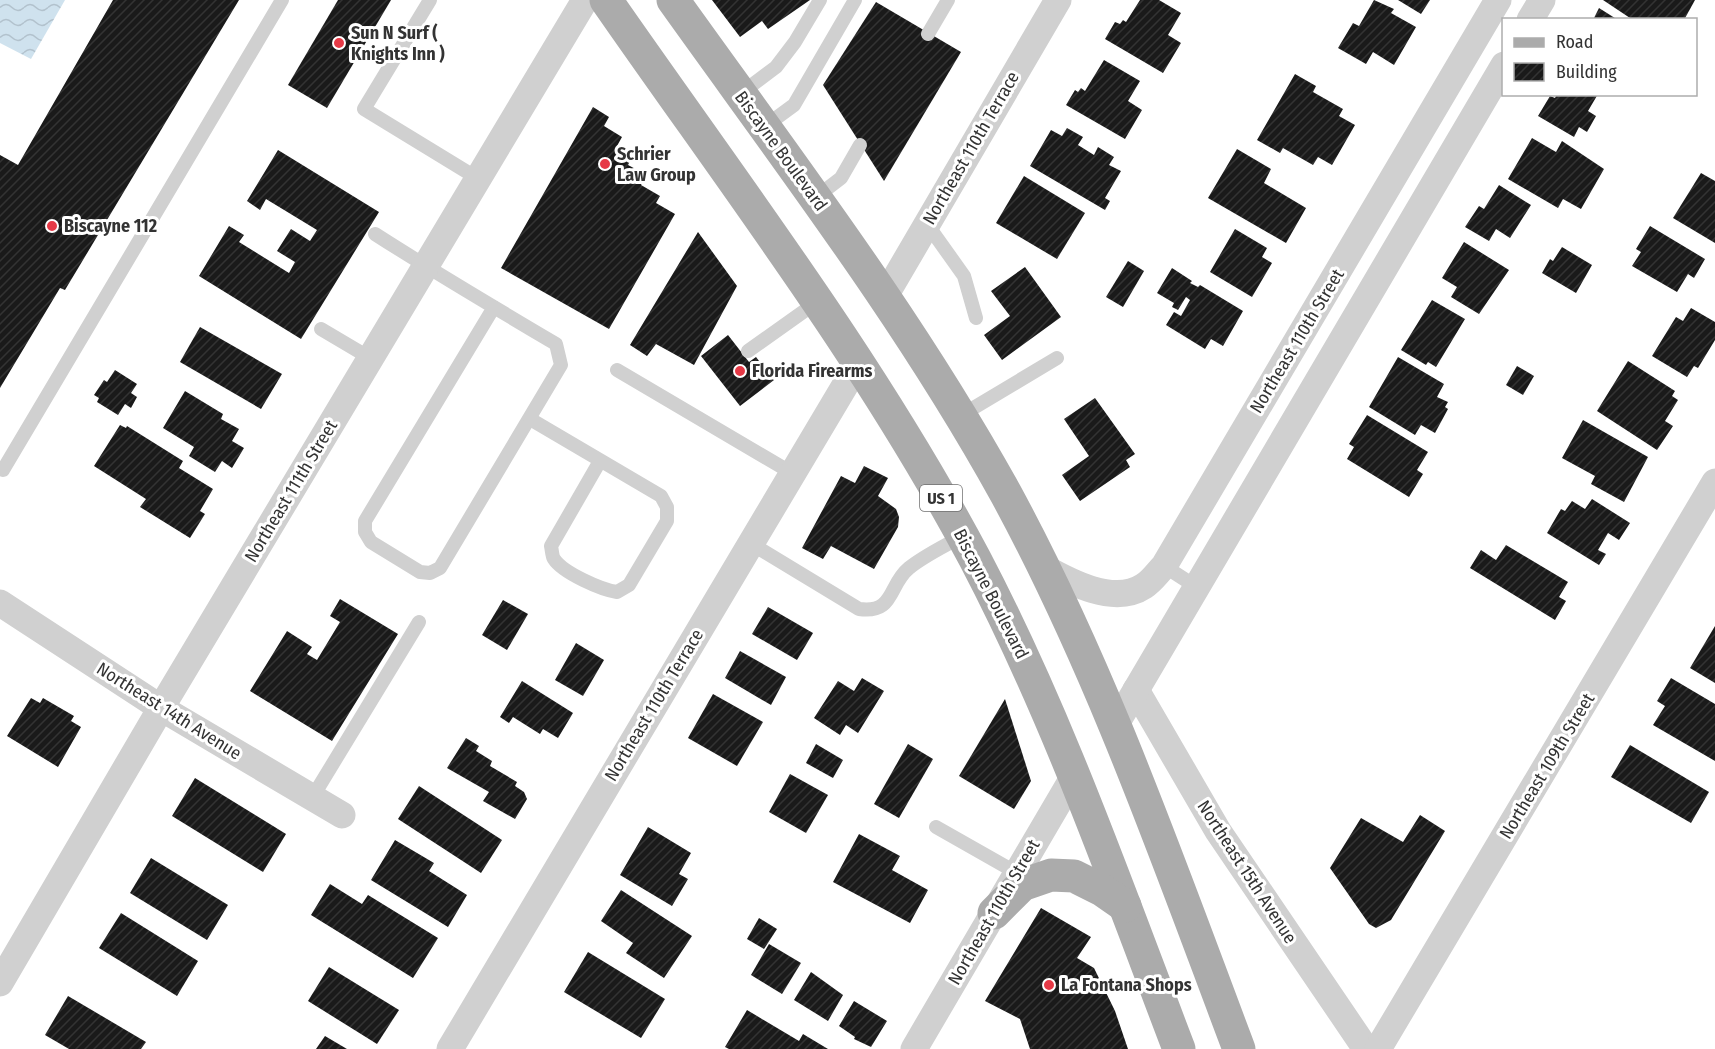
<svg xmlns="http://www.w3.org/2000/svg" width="1715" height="1049" font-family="'Fira Sans Condensed',sans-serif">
	<defs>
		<pattern id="water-waves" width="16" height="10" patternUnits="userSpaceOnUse" patternTransform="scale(1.5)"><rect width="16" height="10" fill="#cfe2ee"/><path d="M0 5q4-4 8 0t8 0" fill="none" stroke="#b2c2cd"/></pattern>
		<pattern id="building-hatch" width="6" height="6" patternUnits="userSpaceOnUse" patternTransform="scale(1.5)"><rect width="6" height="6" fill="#1a1a1a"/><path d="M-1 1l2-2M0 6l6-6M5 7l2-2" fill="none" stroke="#333"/></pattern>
	</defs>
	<rect width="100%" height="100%" fill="#fff"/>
	<polygon fill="url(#water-waves)" points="0,0 65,0 31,59 0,43"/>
	<g fill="url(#building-hatch)">
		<polygon points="113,0 239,0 65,290 60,288 0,388 0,155 18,165"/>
		<polygon points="338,0 391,0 327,108 288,85"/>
		<polygon points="712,0 810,0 768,29 762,21 740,37"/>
		<polygon points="1140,0 1159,0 1181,13 1168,35 1181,43 1163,73 1105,39 1115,22 1120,24 1123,20 1126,22"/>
		<polygon points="1374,0 1394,9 1391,13 1416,27 1394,65 1373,52 1366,64 1338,48 1353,23 1359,26"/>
		<polygon points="1398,0 1430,0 1421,14"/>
		<polygon points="1603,0 1695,0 1684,20 1633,20"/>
		<polygon points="876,2 961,52 884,181 823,85"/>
		<polygon points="1599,8 1618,20 1593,20"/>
		<polygon points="1104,60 1140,81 1128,101 1142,110 1125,139 1066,105 1075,90 1078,92 1081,88 1085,91"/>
		<polygon points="1295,74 1316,86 1313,92 1343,109 1339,116 1355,125 1332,165 1318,157 1313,165 1283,148 1280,153 1257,140"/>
		<polygon points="1557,94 1598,94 1588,111 1596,116 1587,132 1579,127 1574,137 1538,116 1550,96 1555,98"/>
		<polygon points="593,107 609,117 604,126 622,137 617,146 633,155 628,165 647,175 641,185 660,196 656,203 675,214 609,329 501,268"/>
		<polygon points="1067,128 1083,137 1078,145 1094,155 1098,147 1114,157 1109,165 1121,171 1105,198 1110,201 1105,210 1030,166 1051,130 1062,136"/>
		<polygon points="1532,138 1556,152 1562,141 1604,169 1581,209 1563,199 1558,208 1508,179"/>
		<polygon points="1237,149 1271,169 1264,183 1306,208 1286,243 1208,198"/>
		<polygon points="278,150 379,212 301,339 199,276 229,226 244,235 239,242 289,273 295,262 277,251 291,229 310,241 317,230 266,199 260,210 247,201"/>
		<polygon points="1701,173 1715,181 1715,243 1673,218"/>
		<polygon points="1024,176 1085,213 1057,259 996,223"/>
		<polygon points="1499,185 1531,205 1510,238 1496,229 1489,241 1465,227 1479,206 1484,209"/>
		<polygon points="1650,226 1705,259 1694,278 1688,274 1677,292 1632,266 1641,252 1636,249"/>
		<polygon points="1235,229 1267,248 1262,257 1272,263 1252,297 1210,272"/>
		<polygon points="698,232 737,286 694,365 656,344 647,356 630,345"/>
		<polygon points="1464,242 1509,270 1479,314 1451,297 1457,287 1442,278"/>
		<polygon points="1562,247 1592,265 1576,293 1542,273 1550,259 1553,261"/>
		<polygon points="1128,261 1144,271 1123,307 1106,297"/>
		<polygon points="1025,267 1061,317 1002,360 984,335 1010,316 991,291"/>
		<polygon points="1172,268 1192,281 1190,283 1198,287 1200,285 1243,311 1223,346 1211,339 1205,349 1166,325 1174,312 1181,316 1190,300 1186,297 1178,310 1172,307 1174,303 1157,293"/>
		<polygon points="1432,300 1465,319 1436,367 1428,362 1426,365 1401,350"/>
		<polygon points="1691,308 1715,322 1715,340 1698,368 1694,366 1687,377 1652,356 1676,317 1683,321"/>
		<polygon points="200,327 282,374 261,409 180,362"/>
		<polygon points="728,335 749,362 756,357 774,380 740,406 701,356"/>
		<polygon points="1398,357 1444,384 1437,397 1448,402 1445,407 1448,409 1435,433 1421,425 1415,435 1369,407"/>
		<polygon points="1628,361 1675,391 1672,396 1678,400 1665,421 1673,426 1657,450 1597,411"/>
		<polygon points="1517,366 1534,376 1523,395 1506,385"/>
		<polygon points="115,370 137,384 131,393 137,397 131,408 125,404 118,415 97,402 99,398 94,395 104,380 107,382"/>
		<polygon points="185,391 223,414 221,419 239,429 232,441 244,448 232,468 222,461 215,472 189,456 194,447 163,428"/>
		<polygon points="1095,398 1135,454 1126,460 1130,467 1080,501 1062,475 1089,456 1064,419"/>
		<polygon points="1367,415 1428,452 1417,470 1423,474 1409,497 1347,459 1354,447 1349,444"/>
		<polygon points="1583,420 1648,457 1624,502 1591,484 1595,476 1562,458"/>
		<polygon points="120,425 126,428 127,426 183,461 179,468 213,489 200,511 205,514 190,538 140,507 146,499 94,466"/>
		<polygon points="864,466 888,478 878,496 896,509 899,517 898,527 874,569 831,546 823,559 802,548 841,476 855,483"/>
		<polygon points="1592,499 1630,523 1619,540 1608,533 1598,550 1606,554 1599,565 1547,533 1561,509 1565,511 1572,501 1585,509"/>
		<polygon points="1506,545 1568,582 1559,597 1566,601 1555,620 1470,568 1481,550 1496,560"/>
		<polygon points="340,599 398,634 332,741 250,691 287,631 312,647 307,654 317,660 340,622 330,616"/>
		<polygon points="503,600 528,614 507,650 482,635"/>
		<polygon points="768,607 813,633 797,660 752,634"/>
		<polygon points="1715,626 1715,683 1690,668"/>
		<polygon points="576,643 604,660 583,696 555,680"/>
		<polygon points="740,651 786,677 771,705 725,678"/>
		<polygon points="862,678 884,691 858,733 846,725 840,735 814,718 838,681 854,691"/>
		<polygon points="1671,678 1715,704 1715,761 1653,725 1665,706 1657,701"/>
		<polygon points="522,681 573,713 558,738 543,729 540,734 513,717 509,723 500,717"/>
		<polygon points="713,694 763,722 737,766 688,738"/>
		<polygon points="31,698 40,703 43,698 74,716 71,721 81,727 58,767 7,736"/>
		<polygon points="1005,699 1031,781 1014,809 959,776"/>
		<polygon points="466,738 479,746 476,751 492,761 490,766 517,782 515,786 524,792 527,799 515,819 483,801 489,792 447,768"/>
		<polygon points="816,744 843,760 833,778 806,763"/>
		<polygon points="908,744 933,759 899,818 874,804"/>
		<polygon points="1630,745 1709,792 1691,823 1611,777"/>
		<polygon points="790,774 828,795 806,833 769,812"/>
		<polygon points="195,778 286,834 263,872 172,816"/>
		<polygon points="419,786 502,840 481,873 398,819"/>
		<polygon points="1420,815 1445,831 1391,920 1376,928 1369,924 1330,868 1361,818 1403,842"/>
		<polygon points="648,827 691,853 679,874 688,879 672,906 620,875"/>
		<polygon points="859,834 900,856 892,870 928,890 910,923 833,882"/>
		<polygon points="395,840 434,863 429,871 467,895 448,927 371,880"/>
		<polygon points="151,858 228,905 207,940 130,893"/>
		<polygon points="330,884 362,904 368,895 438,938 413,978 311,915"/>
		<polygon points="621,890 692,936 664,978 626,953 633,943 601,921"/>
		<polygon points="1041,908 1091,937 1077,958 1094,968 1115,1011 1128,1049 1030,1049 1020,1019 985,1001"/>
		<polygon points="121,913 198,961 177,996 99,948"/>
		<polygon points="759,918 777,929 764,949 747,939"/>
		<polygon points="769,944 801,963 782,994 751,975"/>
		<polygon points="588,952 665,999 641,1038 564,992"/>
		<polygon points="329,967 399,1010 377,1044 308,1001"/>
		<polygon points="811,972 843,995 828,1021 794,1000"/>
		<polygon points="68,996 146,1042 141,1049 69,1049 45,1035"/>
		<polygon points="854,1001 887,1021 871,1047 854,1039 855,1037 839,1026"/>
		<polygon points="747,1010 799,1041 803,1034 828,1049 729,1049 725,1047"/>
		<polygon points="325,1036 347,1049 316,1049"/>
	</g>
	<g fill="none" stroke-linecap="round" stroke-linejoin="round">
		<g stroke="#d0d0d0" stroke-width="14">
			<polyline points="430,0 364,109 477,178"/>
			<polyline points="928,34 948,0"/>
			<polyline points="740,94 776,67 795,42 820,0"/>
			<polyline points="764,127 794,105 855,0"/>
			<polyline points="815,198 841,178 860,145"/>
			<polyline points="927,224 964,276 976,318"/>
			<path d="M375,234C434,272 495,308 556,344L561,365L440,568L430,573L420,572L371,542L365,532V521L494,307"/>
			<polyline points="321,329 370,358"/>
			<polyline points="748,351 817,302"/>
			<polyline points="617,370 792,473"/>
			<polyline points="960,416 1057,358"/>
			<path d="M530,419L661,496L667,507V521L629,585L617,592C602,590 563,573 554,559C552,556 552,550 551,546L600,461"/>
			<polyline points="0,468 3,470 282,0"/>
			<path d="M750,543L859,609C895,614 888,585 909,568C925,555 945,546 962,536"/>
			<polyline points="1164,566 1195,586"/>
			<polyline points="312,798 419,622"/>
			<polyline points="936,827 1017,873"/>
		</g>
		<g stroke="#d0d0d0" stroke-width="27">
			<polyline points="1530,20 1542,0"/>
			<polyline points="885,296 1058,0"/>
			<path d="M1043,567C1070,582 1114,606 1144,586C1152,581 1158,572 1164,566L1498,0"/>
			<polyline points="0,603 161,708 342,815"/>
			<polyline points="1136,690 1218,831 1366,1049"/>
			<polyline points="1116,724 1504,65"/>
			<polyline points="0,983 161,708 585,0"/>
			<polyline points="450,1049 859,362"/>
			<polyline points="914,1049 1074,776"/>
			<polyline points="1378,1049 1715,482"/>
		</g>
		<g stroke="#ababab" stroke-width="33">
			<path d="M606,0C733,183 870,361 975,559C1057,715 1116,884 1179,1049"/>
			<path d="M673,0C788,161 910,320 1006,494C1102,671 1168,861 1239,1049"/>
			<polyline points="994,913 1022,885 1051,875 1074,876 1102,890 1125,906"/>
		</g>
	</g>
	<g fill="#e63946" stroke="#fff" stroke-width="2">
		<circle cx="339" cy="43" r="6"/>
		<circle cx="605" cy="164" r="6"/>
		<circle cx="52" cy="226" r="6"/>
		<circle cx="740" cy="371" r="6"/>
		<circle cx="1049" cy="985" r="6"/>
	</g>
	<g text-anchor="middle" stroke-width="6" stroke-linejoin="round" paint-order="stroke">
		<rect fill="#fff" stroke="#707070" stroke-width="1.5" x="920" y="485" width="42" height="26" rx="4.5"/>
		<g font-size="16" font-weight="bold" fill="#333">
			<text x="941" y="504">US 1</text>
		</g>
		<g font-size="18" font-weight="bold" fill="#333" stroke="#fff" text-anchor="start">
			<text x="351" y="39">Sun N Surf (<tspan x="351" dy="21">Knights Inn )</tspan></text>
			<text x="617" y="160">Schrier<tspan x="617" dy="21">Law Group</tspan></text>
			<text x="64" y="232">Biscayne 112</text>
			<text x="752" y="377">Florida Firearms</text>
			<text x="1061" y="991">La Fontana Shops</text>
		</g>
		<g font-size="18" fill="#333" stroke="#fff">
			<text transform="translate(971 148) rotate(-60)" y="6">Northeast 110th Terrace</text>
			<text transform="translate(781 151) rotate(54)" y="6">Biscayne Boulevard</text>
			<text transform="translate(1297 341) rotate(-59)" y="6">Northeast 110th Street</text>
			<text transform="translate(291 491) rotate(-59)" y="6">Northeast 111th Street</text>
			<text transform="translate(991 594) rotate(63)" y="6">Biscayne Boulevard</text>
			<text transform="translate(654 705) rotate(-59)" y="6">Northeast 110th Terrace</text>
			<text transform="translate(169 711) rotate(32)" y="6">Northeast 14th Avenue</text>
			<text transform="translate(1547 766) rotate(-59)" y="6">Northeast 109th Street</text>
			<text transform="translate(1247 872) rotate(57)" y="6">Northeast 15th Avenue</text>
			<text transform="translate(994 912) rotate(-60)" y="6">Northeast 110th Street</text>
		</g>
	</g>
	<rect x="1502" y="18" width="195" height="78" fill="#ffffff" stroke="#adadad" stroke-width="1.5"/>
	<rect x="1514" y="38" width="30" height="9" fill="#ababab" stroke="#adadad" stroke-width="1.5"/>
	<text x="1556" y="48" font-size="18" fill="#333333">Road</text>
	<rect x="1514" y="63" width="30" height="18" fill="url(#building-hatch)" stroke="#adadad" stroke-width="1.5"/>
	<text x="1556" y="78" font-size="18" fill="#333333">Building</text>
</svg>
